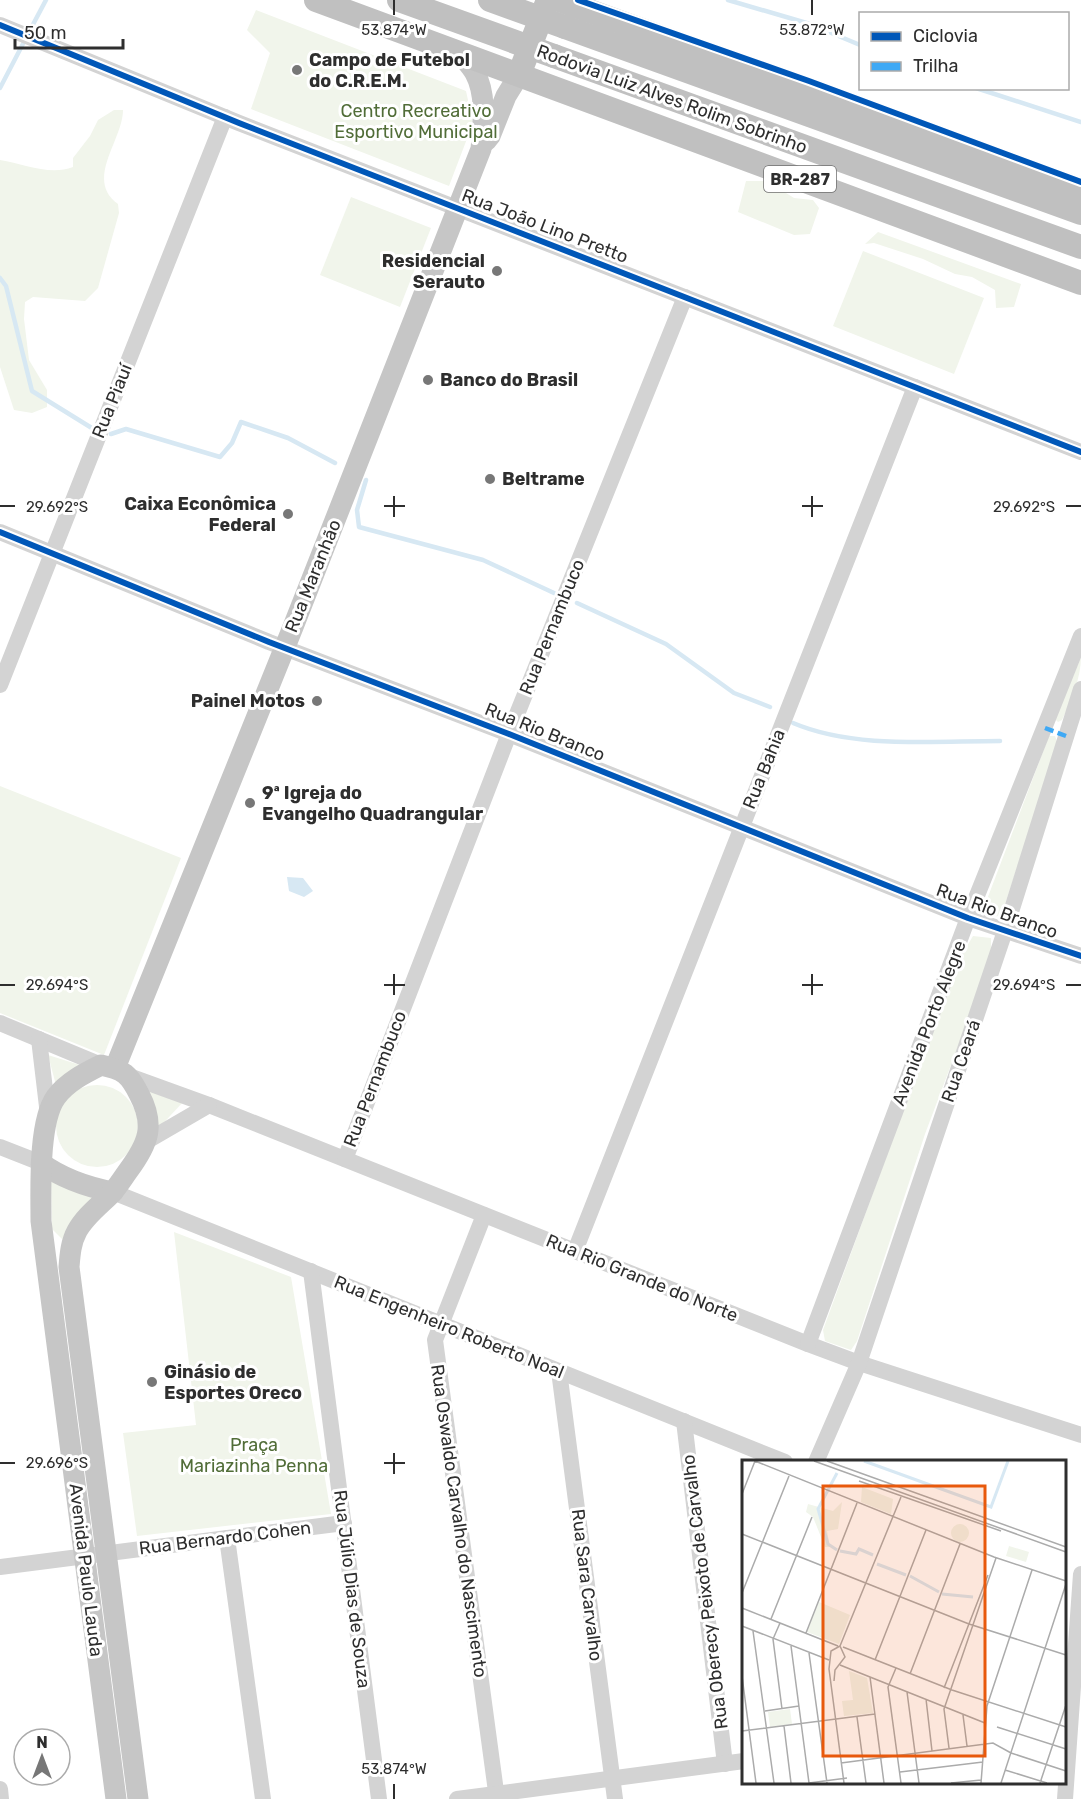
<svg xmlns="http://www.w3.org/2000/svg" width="1081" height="1799" font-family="Rubik,sans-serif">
	<rect width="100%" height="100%" fill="#fff"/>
	<g fill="#f1f5eb">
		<polygon points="256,10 466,91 473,123 449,186 251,109 270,53 247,30"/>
		<path d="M114,110H123C123,140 84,180 118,204L119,213L98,288L85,301L33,297L25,302L24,319L29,360L47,390V407L32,413L14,410L0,367V160C24,164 50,176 73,167V158L90,136L98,120Z"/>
		<polygon points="746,181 767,181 794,198 813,200 819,208 810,234 794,235 738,212"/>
		<polygon points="351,197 431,228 400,307 320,275"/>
		<polygon points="878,232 1021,284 1014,307 996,308 995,290 972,277 955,274 923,259 874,243 865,244"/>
		<polygon points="863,251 984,298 954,374 833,326"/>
		<path d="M1081,657C1081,678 1071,701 1062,720L1058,722L1055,719Z"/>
		<polygon points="1049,736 1055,736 1058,744 1004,907 999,916 990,917 986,914 986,902"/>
		<polygon points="0,786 181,858 104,1055 0,1013"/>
		<polygon points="973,936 991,938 991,959 925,1134 857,1341 851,1350 825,1341 823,1330 957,963"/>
		<polygon points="48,1055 80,1065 57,1089"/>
		<circle cx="97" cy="1126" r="41"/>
		<polygon points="148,1088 183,1102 156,1131"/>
		<polygon points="51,1179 95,1196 63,1240 52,1229"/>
		<polygon points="174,1232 291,1277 331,1514 137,1536 123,1433 196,1425"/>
	</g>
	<polygon fill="#d7e8f3" points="287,877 303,878 313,891 304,897 289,891"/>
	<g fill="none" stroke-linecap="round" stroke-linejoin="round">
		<g stroke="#d7e8f3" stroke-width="4.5">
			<polyline points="728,0 810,24 860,45"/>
			<polyline points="29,32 46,0"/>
			<polyline points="0,88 25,40"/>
			<polyline points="976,88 1081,122"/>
			<polyline points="0,278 6,286 32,391 95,430"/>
			<polyline points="111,434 126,429 220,457 232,443 241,422 288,438 335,463"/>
			<polyline points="366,480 357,510 359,527 483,560 554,593"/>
			<polyline points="577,603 666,644 734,693 770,707"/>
			<path d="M793,723C854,749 933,741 1000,741"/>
		</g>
		<g stroke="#d3d3d3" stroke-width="16">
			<polyline points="0,25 239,123 1081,452"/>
			<polyline points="0,532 269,642 509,734 968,918 1081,956"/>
			<polyline points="0,685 225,117"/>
			<polyline points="0,1023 101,1065"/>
			<polyline points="39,1039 48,1115"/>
			<polyline points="129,1076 209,1105 808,1344 859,1363 1081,1435"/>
			<polyline points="147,1141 209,1105"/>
			<polyline points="0,1147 41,1163"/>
			<polyline points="345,1159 509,734 685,297"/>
			<polyline points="113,1192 785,1462"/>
			<polyline points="484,1215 435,1340 497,1799"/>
			<polyline points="575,1251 915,387"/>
			<polyline points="311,1271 379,1799"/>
			<polyline points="808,1344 968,918 1081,636"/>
			<polyline points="559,1371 615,1799"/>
			<polyline points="684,1421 725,1764"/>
			<polyline points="816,1462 859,1363 1005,931 1081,689"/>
			<polyline points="227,1538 263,1799"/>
			<polyline points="0,1567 344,1523"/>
			<polyline points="0,1789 1,1799"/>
			<polyline points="457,1799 744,1761"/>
			<polyline points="1065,1799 1081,1574"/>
		</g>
		<g stroke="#c6c6c6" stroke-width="21">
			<polyline points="486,141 490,136 506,96 519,75"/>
			<path d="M115,1068L293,627L481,149C483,125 487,95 475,73C471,66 465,60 460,53"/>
			<path d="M41,1163C63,1179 87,1187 113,1192"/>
			<path d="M116,1799L41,1221C41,1190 38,1122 56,1097C67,1082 85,1073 101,1065C124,1070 129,1074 139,1094C156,1126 148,1144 128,1171C123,1178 118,1186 112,1193C100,1205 85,1216 77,1231C71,1242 70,1254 69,1267L138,1799"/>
		</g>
		<g stroke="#c0c0c0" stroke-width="24">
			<polyline points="316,0 1081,283"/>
			<polyline points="559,0 1081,190"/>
			<polyline points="565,27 1081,213"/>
			<polyline points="554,56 1081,247"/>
			<polyline points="522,67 548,0"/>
		</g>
		<g stroke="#c0c0c0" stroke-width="24">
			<polyline points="399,0 554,56"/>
			<polyline points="490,0 565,27"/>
		</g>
		<polyline stroke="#3fa9f5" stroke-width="4.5" stroke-dasharray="9 4.5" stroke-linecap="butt" points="1045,728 1066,736"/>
		<defs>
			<g id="cycleway">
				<polyline points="578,0 809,81 1081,182"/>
				<polyline points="0,25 239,123 1081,452"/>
				<polyline points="0,532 269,642 509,734 968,918 1081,956"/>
			</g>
		</defs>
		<use href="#cycleway" stroke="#fff" stroke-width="10"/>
		<use href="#cycleway" stroke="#0057b8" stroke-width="6"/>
	</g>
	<path fill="none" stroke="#2e2e2e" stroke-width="2" d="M394,0V15M812,0V15M394,496V517M812,496V517M0,506H15M384,506H405M802,506H823M1066,506H1081M394,974V995M812,974V995M0,985H15M384,985H405M802,985H823M1066,985H1081M394,1453V1474M0,1463H15M384,1463H405M394,1784V1799"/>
	<g fill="#777" stroke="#fff" stroke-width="2">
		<circle cx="297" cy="70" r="6"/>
		<circle cx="497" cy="271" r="6"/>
		<circle cx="428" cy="380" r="6"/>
		<circle cx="490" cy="479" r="6"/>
		<circle cx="288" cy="514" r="6"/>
		<circle cx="317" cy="701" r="6"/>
		<circle cx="250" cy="803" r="6"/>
		<circle cx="152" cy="1382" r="6"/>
	</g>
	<g text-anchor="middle" stroke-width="6" stroke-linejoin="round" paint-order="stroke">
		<rect fill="#fff" stroke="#6d6d6d" stroke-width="1.5" x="764" y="166" width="72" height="26" rx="4.5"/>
		<g font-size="16" font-weight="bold" fill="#2e2e2e">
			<text x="800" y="185">BR-287</text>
		</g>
		<g font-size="18" font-weight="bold" fill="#2e2e2e" stroke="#fff" text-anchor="start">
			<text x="309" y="66">Campo de Futebol<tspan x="309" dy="21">do C.R.E.M.</tspan></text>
			<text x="485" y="267" text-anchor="end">Residencial<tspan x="485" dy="21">Serauto</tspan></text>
			<text x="440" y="386">Banco do Brasil</text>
			<text x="502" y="485">Beltrame</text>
			<text x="276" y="510" text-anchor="end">Caixa Econômica<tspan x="276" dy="21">Federal</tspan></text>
			<text x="305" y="707" text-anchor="end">Painel Motos</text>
			<text x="262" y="799">9ª Igreja do<tspan x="262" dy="21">Evangelho Quadrangular</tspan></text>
			<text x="164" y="1378">Ginásio de<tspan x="164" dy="21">Esportes Oreco</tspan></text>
		</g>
		<g font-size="18" fill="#2e2e2e" stroke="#fff">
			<text transform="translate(672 99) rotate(20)" y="6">Rodovia Luiz Alves Rolim Sobrinho</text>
			<text transform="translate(545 226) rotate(21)" y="6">Rua João Lino Pretto</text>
			<text transform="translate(112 401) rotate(-68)" y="6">Rua Piauí</text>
			<text transform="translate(313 576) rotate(-68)" y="6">Rua Maranhão</text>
			<text transform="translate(552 627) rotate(-68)" y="6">Rua Pernambuco</text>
			<text transform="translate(545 732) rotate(22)" y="6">Rua Rio Branco</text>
			<text transform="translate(764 769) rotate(-68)" y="6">Rua Bahia</text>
			<text transform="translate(997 911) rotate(20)" y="6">Rua Rio Branco</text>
			<text transform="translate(929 1023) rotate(-69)" y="6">Avenida Porto Alegre</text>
			<text transform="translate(961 1061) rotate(-71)" y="6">Rua Ceará</text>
			<text transform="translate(375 1079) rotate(-69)" y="6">Rua Pernambuco</text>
			<text transform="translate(642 1278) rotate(22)" y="6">Rua Rio Grande do Norte</text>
			<text transform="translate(449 1327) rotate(22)" y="6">Rua Engenheiro Roberto Noal</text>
			<text transform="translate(459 1521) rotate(82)" y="6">Rua Oswaldo Carvalho do Nascimento</text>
			<text transform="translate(225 1538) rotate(-7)" y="6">Rua Bernardo Cohen</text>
			<text transform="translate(86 1570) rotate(83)" y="6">Avenida Paulo Lauda</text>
			<text transform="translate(587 1585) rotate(83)" y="6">Rua Sara Carvalho</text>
			<text transform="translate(352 1589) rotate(83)" y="6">Rua Júlio Dias de Souza</text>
			<text transform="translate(705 1592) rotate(-97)" y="6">Rua Oberecy Peixoto de Carvalho</text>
		</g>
		<g font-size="18" fill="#516d38" stroke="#fff">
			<text x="416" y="117">Centro Recreativo<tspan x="416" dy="21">Esportivo Municipal</tspan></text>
			<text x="254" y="1451">Praça<tspan x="254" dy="21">Mariazinha Penna</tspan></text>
		</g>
	</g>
	<g transform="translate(742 1460)">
		<rect width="324" height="324" fill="#fff"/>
		<path d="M120,27L151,39L149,54L119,42ZM100,42L96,69L85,71L88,87H83L71,57L64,52L66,44L91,51ZM209 73a9 9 0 1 1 18 0a9 9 0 1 1-18 0ZM267,86L287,92L284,102L264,96ZM77,142L108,155L97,184L65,172ZM107,211L125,218L131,253L102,256L100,241L111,240ZM48,249L50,264L28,267L26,252Z" fill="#f1f5eb"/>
		<path fill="none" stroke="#d7e8f3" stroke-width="3" d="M122,1L249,47L266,1M95,13L76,49L86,84L95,90M98,91L114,94L117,89L131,95M135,104L164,115M168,116L197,132M200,134L231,137"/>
		<path fill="none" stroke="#ababab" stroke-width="1.5" d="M13,1L252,97L324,121M72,1L324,92M85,1L324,87M117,21L259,71M0,34L13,1M0,74L227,164L324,195M0,133L47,16M0,148L96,186M29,159L70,57M38,163L31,179L40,249M0,166L87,200M11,171L32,323M64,173L115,43M49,186L67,323M98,186L159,37M98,186L89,191L87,209L102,323M101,187L210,230L324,267M67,193L85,323M133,200L184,70M98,205L243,263M154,208L146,227L159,323M168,214L218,84M0,216L14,323M128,217L142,323M92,221L93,210L103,197L98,186M202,228L246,115M165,232L177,323M184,239L190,291M23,251L57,246M221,255L225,286M115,257L124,323M42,266L49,323M255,267L324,289M0,271L133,254M207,288L202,249L254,98M99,303L251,283L269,293L324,311M263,310L305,323M158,312L241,302M67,323L105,318M209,323L239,320M239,323L245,246L290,110M259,323L324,124M298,323L324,245"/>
		<path fill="#e8590c" fill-opacity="0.15" stroke="#e8590c" stroke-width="3" d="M81,26H243V296H81Z"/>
		<rect width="324" height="324" fill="none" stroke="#2e2e2e" stroke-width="3"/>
	</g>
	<g font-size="15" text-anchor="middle" fill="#2e2e2e" stroke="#fff" stroke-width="6" stroke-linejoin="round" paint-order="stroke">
		<text x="394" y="35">53.874°W</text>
		<text x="812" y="35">53.872°W</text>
		<text x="57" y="512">29.692°S</text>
		<text x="1024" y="512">29.692°S</text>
		<text x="57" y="990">29.694°S</text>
		<text x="1024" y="990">29.694°S</text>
		<text x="57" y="1468">29.696°S</text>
		<text x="394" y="1774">53.874°W</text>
	</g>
	<rect x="859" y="12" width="210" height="78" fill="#ffffff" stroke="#ababab" stroke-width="1.5"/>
	<rect x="871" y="32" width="30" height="9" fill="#0057b8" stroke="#ababab" stroke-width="1.5"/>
	<text x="913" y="42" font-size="18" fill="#2e2e2e">Ciclovia</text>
	<rect x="871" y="62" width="30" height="9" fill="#3fa9f5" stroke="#ababab" stroke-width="1.5"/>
	<text x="913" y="72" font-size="18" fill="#2e2e2e">Trilha</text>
	<g transform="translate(42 1757)"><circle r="28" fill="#ffffff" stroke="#ababab" stroke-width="1.5"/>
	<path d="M0-4.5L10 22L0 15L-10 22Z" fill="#777777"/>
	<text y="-9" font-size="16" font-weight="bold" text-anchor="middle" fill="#2e2e2e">N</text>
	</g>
	<path d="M15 39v9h108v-9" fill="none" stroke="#2e2e2e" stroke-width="3"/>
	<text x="24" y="39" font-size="18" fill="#2e2e2e" stroke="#ffffff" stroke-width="4.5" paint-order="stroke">50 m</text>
</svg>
